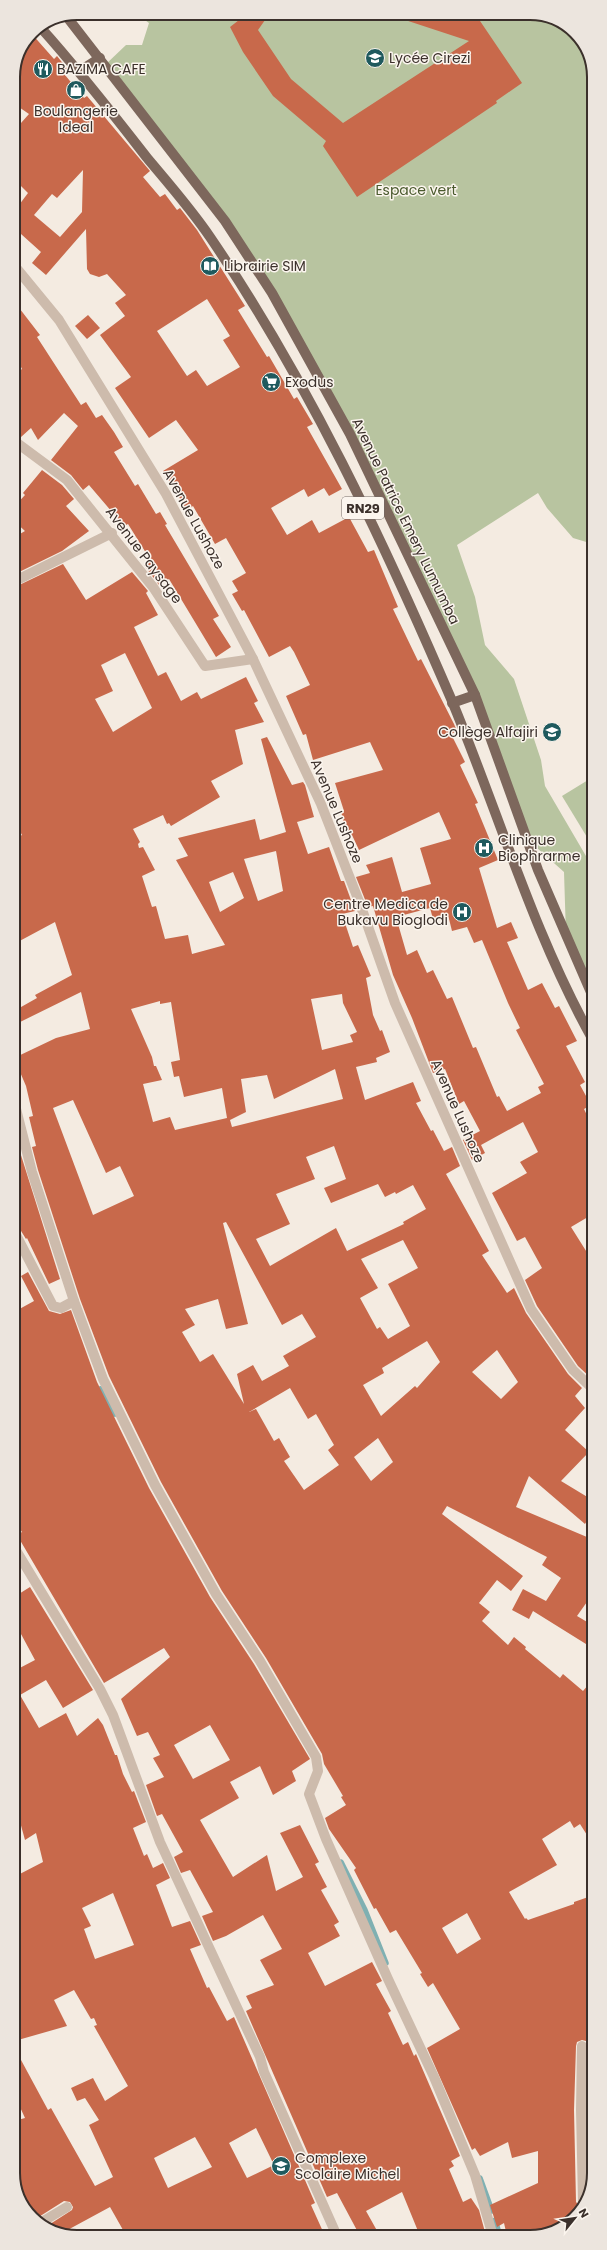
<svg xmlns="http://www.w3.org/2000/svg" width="607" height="2250" font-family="Poppins,sans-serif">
	<rect width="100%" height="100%" fill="#f4ebe1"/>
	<g fill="#b8c4a0">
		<polygon points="135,13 538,14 572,29 593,64 593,544 573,538 547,508 538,493 457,545 475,597 485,645 514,679 541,760 545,786 593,868 593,992 566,935 564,872 527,839 454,651 337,411 225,221 105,65 126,45 142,45 149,23"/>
		<polygon points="593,777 593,847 562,796"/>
	</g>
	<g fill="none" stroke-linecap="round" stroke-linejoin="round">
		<g stroke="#7fb0b2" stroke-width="5.5">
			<polyline points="100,1389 115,1414"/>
			<polyline points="341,1862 365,1910 386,1963"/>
			<polyline points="480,2178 492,2211"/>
			<polyline points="495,2220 500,2236"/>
		</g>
	</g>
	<g fill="#c8694b" fill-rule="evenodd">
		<polygon points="248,13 270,13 258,30 291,79 343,123 469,41 393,16 394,13 464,13 478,18 522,83 496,101 497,103 357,197 323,146 326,141 273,96 243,52 230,27"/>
		<path d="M31,33L54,59L57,56L69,71L65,75L84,98L87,96L150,171L143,177L160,197L165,194L177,210L180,208L197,230L245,306L238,310L267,357L269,356L294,399L297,397L313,424L307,427L342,489L329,496L324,488L308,497L304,489L271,508L287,535L312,520L319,533L349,517L368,552L374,550L398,607L393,609L418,661L421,659L454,724L457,731L451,734L465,762L460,765L478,803L475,804L498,860L479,868L497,928L511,922L518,938L507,942L528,990L542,983L555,1008L559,1006L577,1041L566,1046L585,1082L580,1085L591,1105L584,1109L593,1128V1214L571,1227L593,1262L594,1376L591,1378L578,1366L537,1306L525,1280L542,1268L525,1237L517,1241L492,1193L527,1173L520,1162L538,1152L523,1122L481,1145L485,1153L472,1160L463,1140L480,1131L464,1101L459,1104L445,1069L433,1073L412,1018L393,975L373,906L368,907L356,877L370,873L366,865L392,857L402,892L431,884L420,848L451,839L439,812L359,850L352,835L348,836L341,812L344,811L335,783L383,770L370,742L313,760L306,734L303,735L286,696L310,685L294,652L290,646L269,657L244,610L242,611L232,594L238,591L232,581L246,573L226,538L215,544L193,506L187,510L163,471L198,450L176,420L149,438L115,388L131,377L100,335L125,316L115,303L126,295L107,274L99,277L90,274L87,269L86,229L46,275L32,263L41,252L21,234L13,243V213L28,193L17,182L19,179L13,173V132L29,114L13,103V76ZM83,170L82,212L60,237L34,215L52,194L57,198ZM207,299L230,336L223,340L240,367L207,386L196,370L187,376L157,331ZM430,908L433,919L448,915L452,931L467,927L474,943L482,940L508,1003L520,1028L516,1030L544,1084L538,1087L541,1093L507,1111L499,1096L497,1097L476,1047L473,1048L452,997L447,999L433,970L427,973L417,950L407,955L396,917Z"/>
		<polygon points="13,300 40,335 37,337 81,405 86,402 96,418 102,415 114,432 123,447 114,452 135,486 138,484 156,514 160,512 167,524 165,525 219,616 213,619 231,647 216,657 169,579 159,585 144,565 151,561 128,524 124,526 89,485 83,490 71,475 51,460 78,426 64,413 38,440 31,428 21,437 13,434 13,376 22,369 13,351"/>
		<polygon points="88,315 100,328 87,339 75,326"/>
		<polygon points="42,470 62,485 74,499 66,506 89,531 62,551 13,575 13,538 25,531 13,520 13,508 25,495 23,493"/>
		<path d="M63,564L86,600L132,572L148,591L146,593L158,615L134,627L158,676L166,672L181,701L197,692L201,699L246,677L258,701L254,703L264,722L235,730L243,764L211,781L220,797L171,826L169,823L167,824L163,815L133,829L140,842L138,844L139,848L143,847L155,870L142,876L152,907L156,906L165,939L188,935L192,954L225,945L176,860L188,856L178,838L255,819L260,840L286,832L261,739L267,737L292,785L303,782L305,785L314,817L297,822L308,854L329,847L341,881H344L355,911L342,914L353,947L358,945L371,976L366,978L373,1015L380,1031L382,1030L390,1052L376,1058L377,1062L356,1067L365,1100L413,1082L421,1101L416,1103L431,1131L433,1130L444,1151L452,1147L460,1166L446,1174L489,1251L482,1255L507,1293L514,1288L526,1313L568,1374L582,1388L575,1396L585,1408L565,1430L589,1452L561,1481L594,1501V1509L585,1524L529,1476L516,1507L594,1540V1592L577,1616L594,1626V1649L533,1611L529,1619L512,1610L523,1589L546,1601L561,1578L542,1565L547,1557L447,1506L442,1514L523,1576L511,1591L497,1580L479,1603L490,1612L482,1621L508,1645L514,1637L526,1647L525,1649L560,1678L563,1674L583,1691L594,1678V1846L580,1824L574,1828L570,1821L542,1839L557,1865L509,1892L525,1919L526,1918L528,1920L574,1904V1902L594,1895V2174L589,2186L588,2046L586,2041L582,2040L577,2042L576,2046L574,2110L576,2202L581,2208L578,2215L566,2222L523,2234V2236H507L504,2223L497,2227L490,2205L538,2183V2151L512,2158L508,2142L480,2156L475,2148L472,2150L427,2048L460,2029L433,1983L428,1987L420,1974L422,1973L396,1930L390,1933L376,1908L374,1909L354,1870L356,1868L329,1829L325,1818L346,1805L341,1797L343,1796L324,1764L322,1754L266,1658L222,1591L161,1482L109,1376L80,1299L38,1170L32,1147L36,1146L29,1117L33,1116L26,1086L14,1058L56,1038L90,1029L81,992L14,1025V1011L37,998L35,995L72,975L55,922L14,944L13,840L22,835L13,819V588ZM125,653L152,708L113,732L95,699L113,691L101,665ZM276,851L283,891L258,901L244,859ZM233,872L244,898L220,912L209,882ZM342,994L343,1003L357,1032L350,1035L353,1042L322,1050L311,999ZM160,1001V1004L171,1002L180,1060L171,1062L174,1077L179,1076L184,1097L222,1088L227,1118L175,1130L170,1117L153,1122L143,1084L162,1080L156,1066H154L152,1057L131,1009ZM335,1069L343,1099L232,1127L230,1120L246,1112L241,1079L267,1075L274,1099ZM73,1100L106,1173L120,1166L134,1196L93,1215L53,1108ZM334,1146L346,1179L324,1188L331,1203L378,1184L385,1197L395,1192L396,1194L413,1185L426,1209L403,1222L404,1224L347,1251L336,1228L270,1266L256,1239L290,1224L276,1194L315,1179L306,1157ZM226,1222L282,1325L302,1314L316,1337L283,1356L289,1366L262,1381L253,1365L237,1374L244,1404L213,1354L200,1362L182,1332L195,1325L185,1309L218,1299L226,1329L248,1324L223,1223ZM403,1240L418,1268L388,1284L410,1326L388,1339L380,1327L377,1329L360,1298L378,1288L361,1259ZM427,1341L440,1362L417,1388L415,1386L381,1416L363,1385L384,1373L382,1368ZM497,1350L518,1382L501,1399L472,1372ZM290,1388L308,1419L316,1414L334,1445L328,1450L339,1465L304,1490L284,1461L290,1457L279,1438L274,1441L256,1409L249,1412ZM378,1438L393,1462L371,1481L354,1457ZM467,1913L481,1939L457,1954L442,1928Z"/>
		<polygon points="20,1152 60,1279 49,1284 27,1238 26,1239 18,1226 14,1225 14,1154"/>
		<path d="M28,1272L49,1311L60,1314L71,1310L97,1382L149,1488L210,1597L254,1664L310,1759L292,1771L296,1781L273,1795L260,1766L230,1782L239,1798L200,1820L233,1877L267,1855L276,1891L303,1877L280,1833L300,1825L319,1862L315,1864L327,1887L321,1890L339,1922L334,1925L340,1936L308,1953L325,1986L372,1962L382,1981L376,1984L391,2011L388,2013L403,2045L408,2042L414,2056L416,2054L460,2156L451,2161L454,2166L449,2169L463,2202L471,2198L479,2210L485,2232L477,2236H420L402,2192L366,2211L380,2236H360L337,2193L327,2197L246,2011L252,2008L246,1996L274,1985L260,1960L282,1949L263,1915L226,1936L213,1941L202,1916L213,1912L190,1870L181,1873L174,1857L183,1852L162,1814L157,1816L146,1785L164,1777L153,1758L160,1755L148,1732L137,1736L121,1699L170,1657L164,1648L104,1683L17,1535L22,1532L14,1520V1312L34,1301L21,1276ZM210,1725L230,1760L193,1779L174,1745Z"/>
		<path d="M30,1587L93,1690L63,1708L46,1680L20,1695L39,1728L66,1713L77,1736L98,1718L103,1725L115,1755H117L123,1774L132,1792L134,1791L146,1822L133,1828L144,1856L147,1854L153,1868L163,1863L170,1878L156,1885L172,1927L190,1921L201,1945L190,1949L207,1988L209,1987L227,2021L234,2017L315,2203L311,2205L325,2236L127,2237L110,2207L62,2233L47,2226L72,2210L73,2207L70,2202L64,2201L34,2220L14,2186V2121L25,2118L14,2094V2047L48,2110L51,2108L95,2186L113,2177L89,2125L99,2120L85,2098L77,2101L71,2088L93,2078L105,2101L128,2086L94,2026L97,2025L94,2018L91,2019L74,1990L54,2000L67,2026L18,2040L14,2028V1898L21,1896L14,1881V1877L43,1862L36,1833L25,1840L14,1800V1671L35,1660L14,1621V1597ZM113,1893L134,1945L95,1959L84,1929L91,1926L82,1908ZM256,2128L274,2165L247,2178L229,2143ZM195,2137L212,2167L168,2188L154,2158Z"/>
	</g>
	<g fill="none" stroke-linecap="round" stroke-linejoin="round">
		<g stroke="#cdbbac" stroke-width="10">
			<polyline points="13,264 59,320 166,494 253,659 321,804 360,904 395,1003 531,1309 573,1370 594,1390"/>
			<polyline points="13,440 67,480 153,587 205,666 253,659"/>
			<polyline points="13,582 112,533"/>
			<polyline points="14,1101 32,1172 74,1301"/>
			<polyline points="14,1231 53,1306 61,1308 74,1301 103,1379 155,1485 216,1594 260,1661 316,1757 318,1771 309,1794 326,1839 388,1979 434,2077 475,2175 493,2236"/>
			<polyline points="14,1547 100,1689 113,1715 160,1842 260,2057 264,2072 337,2236"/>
			<polyline points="582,2046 581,2110 583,2202"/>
			<polyline points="40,2223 67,2207"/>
		</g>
		<g stroke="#7d675c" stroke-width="10">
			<polyline points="67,17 225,221 272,293 350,434 475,695 538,870 593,997"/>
			<path d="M41,28C79,70 113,114 148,159C169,184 191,209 210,237C308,381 383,540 452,701C499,814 533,933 593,1040"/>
			<polyline points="80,71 100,58"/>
			<polyline points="452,703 475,695"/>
		</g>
	</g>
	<defs>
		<symbol id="school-disc" viewBox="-11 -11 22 22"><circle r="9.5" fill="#1f5a5e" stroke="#fbf5ee"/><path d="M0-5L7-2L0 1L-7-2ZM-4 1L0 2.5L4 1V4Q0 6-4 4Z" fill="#fff"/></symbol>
		<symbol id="restaurant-disc" viewBox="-11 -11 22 22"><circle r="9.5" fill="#1f5a5e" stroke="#fbf5ee"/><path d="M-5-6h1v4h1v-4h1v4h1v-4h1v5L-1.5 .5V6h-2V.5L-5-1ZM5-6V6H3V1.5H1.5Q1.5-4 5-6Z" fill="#fff"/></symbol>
		<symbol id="shop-disc" viewBox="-11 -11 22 22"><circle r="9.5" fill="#1f5a5e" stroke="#fbf5ee"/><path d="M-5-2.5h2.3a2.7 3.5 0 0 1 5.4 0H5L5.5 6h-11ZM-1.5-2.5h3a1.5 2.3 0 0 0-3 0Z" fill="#fff"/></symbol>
		<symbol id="library-disc" viewBox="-11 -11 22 22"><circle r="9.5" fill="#1f5a5e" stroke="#fbf5ee"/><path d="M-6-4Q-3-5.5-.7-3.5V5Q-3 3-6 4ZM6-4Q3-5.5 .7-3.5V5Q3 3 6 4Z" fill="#fff"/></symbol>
		<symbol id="supermarket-disc" viewBox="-11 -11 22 22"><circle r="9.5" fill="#1f5a5e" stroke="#fbf5ee"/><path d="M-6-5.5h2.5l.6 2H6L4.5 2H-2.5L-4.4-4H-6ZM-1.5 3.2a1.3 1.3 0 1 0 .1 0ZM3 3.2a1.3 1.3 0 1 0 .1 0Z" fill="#fff"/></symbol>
		<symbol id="hospital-disc" viewBox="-11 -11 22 22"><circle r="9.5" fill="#1f5a5e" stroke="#fbf5ee"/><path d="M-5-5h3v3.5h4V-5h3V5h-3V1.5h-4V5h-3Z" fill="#fff"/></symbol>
	</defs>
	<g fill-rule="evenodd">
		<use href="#school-disc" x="364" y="47" width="22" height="22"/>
		<use href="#restaurant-disc" x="32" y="58" width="22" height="22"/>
		<use href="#shop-disc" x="65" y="79" width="22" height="22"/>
		<use href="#library-disc" x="199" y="255" width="22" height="22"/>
		<use href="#supermarket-disc" x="260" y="371" width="22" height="22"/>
		<use href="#school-disc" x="541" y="721" width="22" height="22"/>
		<use href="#hospital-disc" x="473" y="837" width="22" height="22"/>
		<use href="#hospital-disc" x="451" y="901" width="22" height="22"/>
		<use href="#school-disc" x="270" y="2155" width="22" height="22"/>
	</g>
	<g text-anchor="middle" stroke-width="3" stroke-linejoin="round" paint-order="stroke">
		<rect fill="#fbf5ee" stroke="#756b66" stroke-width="1" x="342" y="497" width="42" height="22" rx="3"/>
		<g font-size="13" font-weight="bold" fill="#3b302b">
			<text x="363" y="513">RN29</text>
		</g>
		<g font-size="14" fill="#3b302b" stroke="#fbf5ee" text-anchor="start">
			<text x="389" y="63">Lycée Cirezi</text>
			<text x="57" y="74">BAZIMA CAFE</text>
			<text x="76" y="116" text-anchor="middle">Boulangerie<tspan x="76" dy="16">Ideal</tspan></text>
			<text x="224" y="271">Librairie SIM</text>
			<text x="285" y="387">Exodus</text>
			<text x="538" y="737" text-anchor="end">Collège Alfajiri</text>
			<text x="498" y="845">Clinique<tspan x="498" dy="16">Biophrarme</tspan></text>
			<text x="448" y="909" text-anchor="end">Centre Medica de<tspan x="448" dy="16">Bukavu Bioglodi</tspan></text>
			<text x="295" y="2163">Complexe<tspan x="295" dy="16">Scolaire Michel</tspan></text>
		</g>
		<g font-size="14" fill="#4a5a2e" stroke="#fbf5ee">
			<text x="416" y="195">Espace vert</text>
		</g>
		<g font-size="14" fill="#3b302b" stroke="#fbf5ee">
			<text transform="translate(194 519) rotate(61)" y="5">Avenue Lushoze</text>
			<text transform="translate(406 521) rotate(64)" y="5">Avenue Patrice Emery Lumumba</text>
			<text transform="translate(144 555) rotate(53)" y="5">Avenue Paysage</text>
			<text transform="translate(337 811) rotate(67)" y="5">Avenue Lushoze</text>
			<text transform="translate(458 1111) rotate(66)" y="5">Avenue Lushoze</text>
		</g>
	</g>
	<path d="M0 0H607V2250H0ZM77 20H530A57 57 0 0 1 587 77V2173A57 57 0 0 1 530 2230H77A57 57 0 0 1 20 2173V77A57 57 0 0 1 77 20Z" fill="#ece5de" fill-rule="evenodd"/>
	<path fill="none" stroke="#3b302b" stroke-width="2" d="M77 20H530A57 57 0 0 1 587 77V2173A57 57 0 0 1 530 2230H77A57 57 0 0 1 20 2173V77A57 57 0 0 1 77 20Z"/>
	<g transform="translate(575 2218) rotate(60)" stroke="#fbf5ee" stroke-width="3" paint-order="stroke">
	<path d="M0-3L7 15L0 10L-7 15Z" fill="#3b302b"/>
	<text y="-6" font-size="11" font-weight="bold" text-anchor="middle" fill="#3b302b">N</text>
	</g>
</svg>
